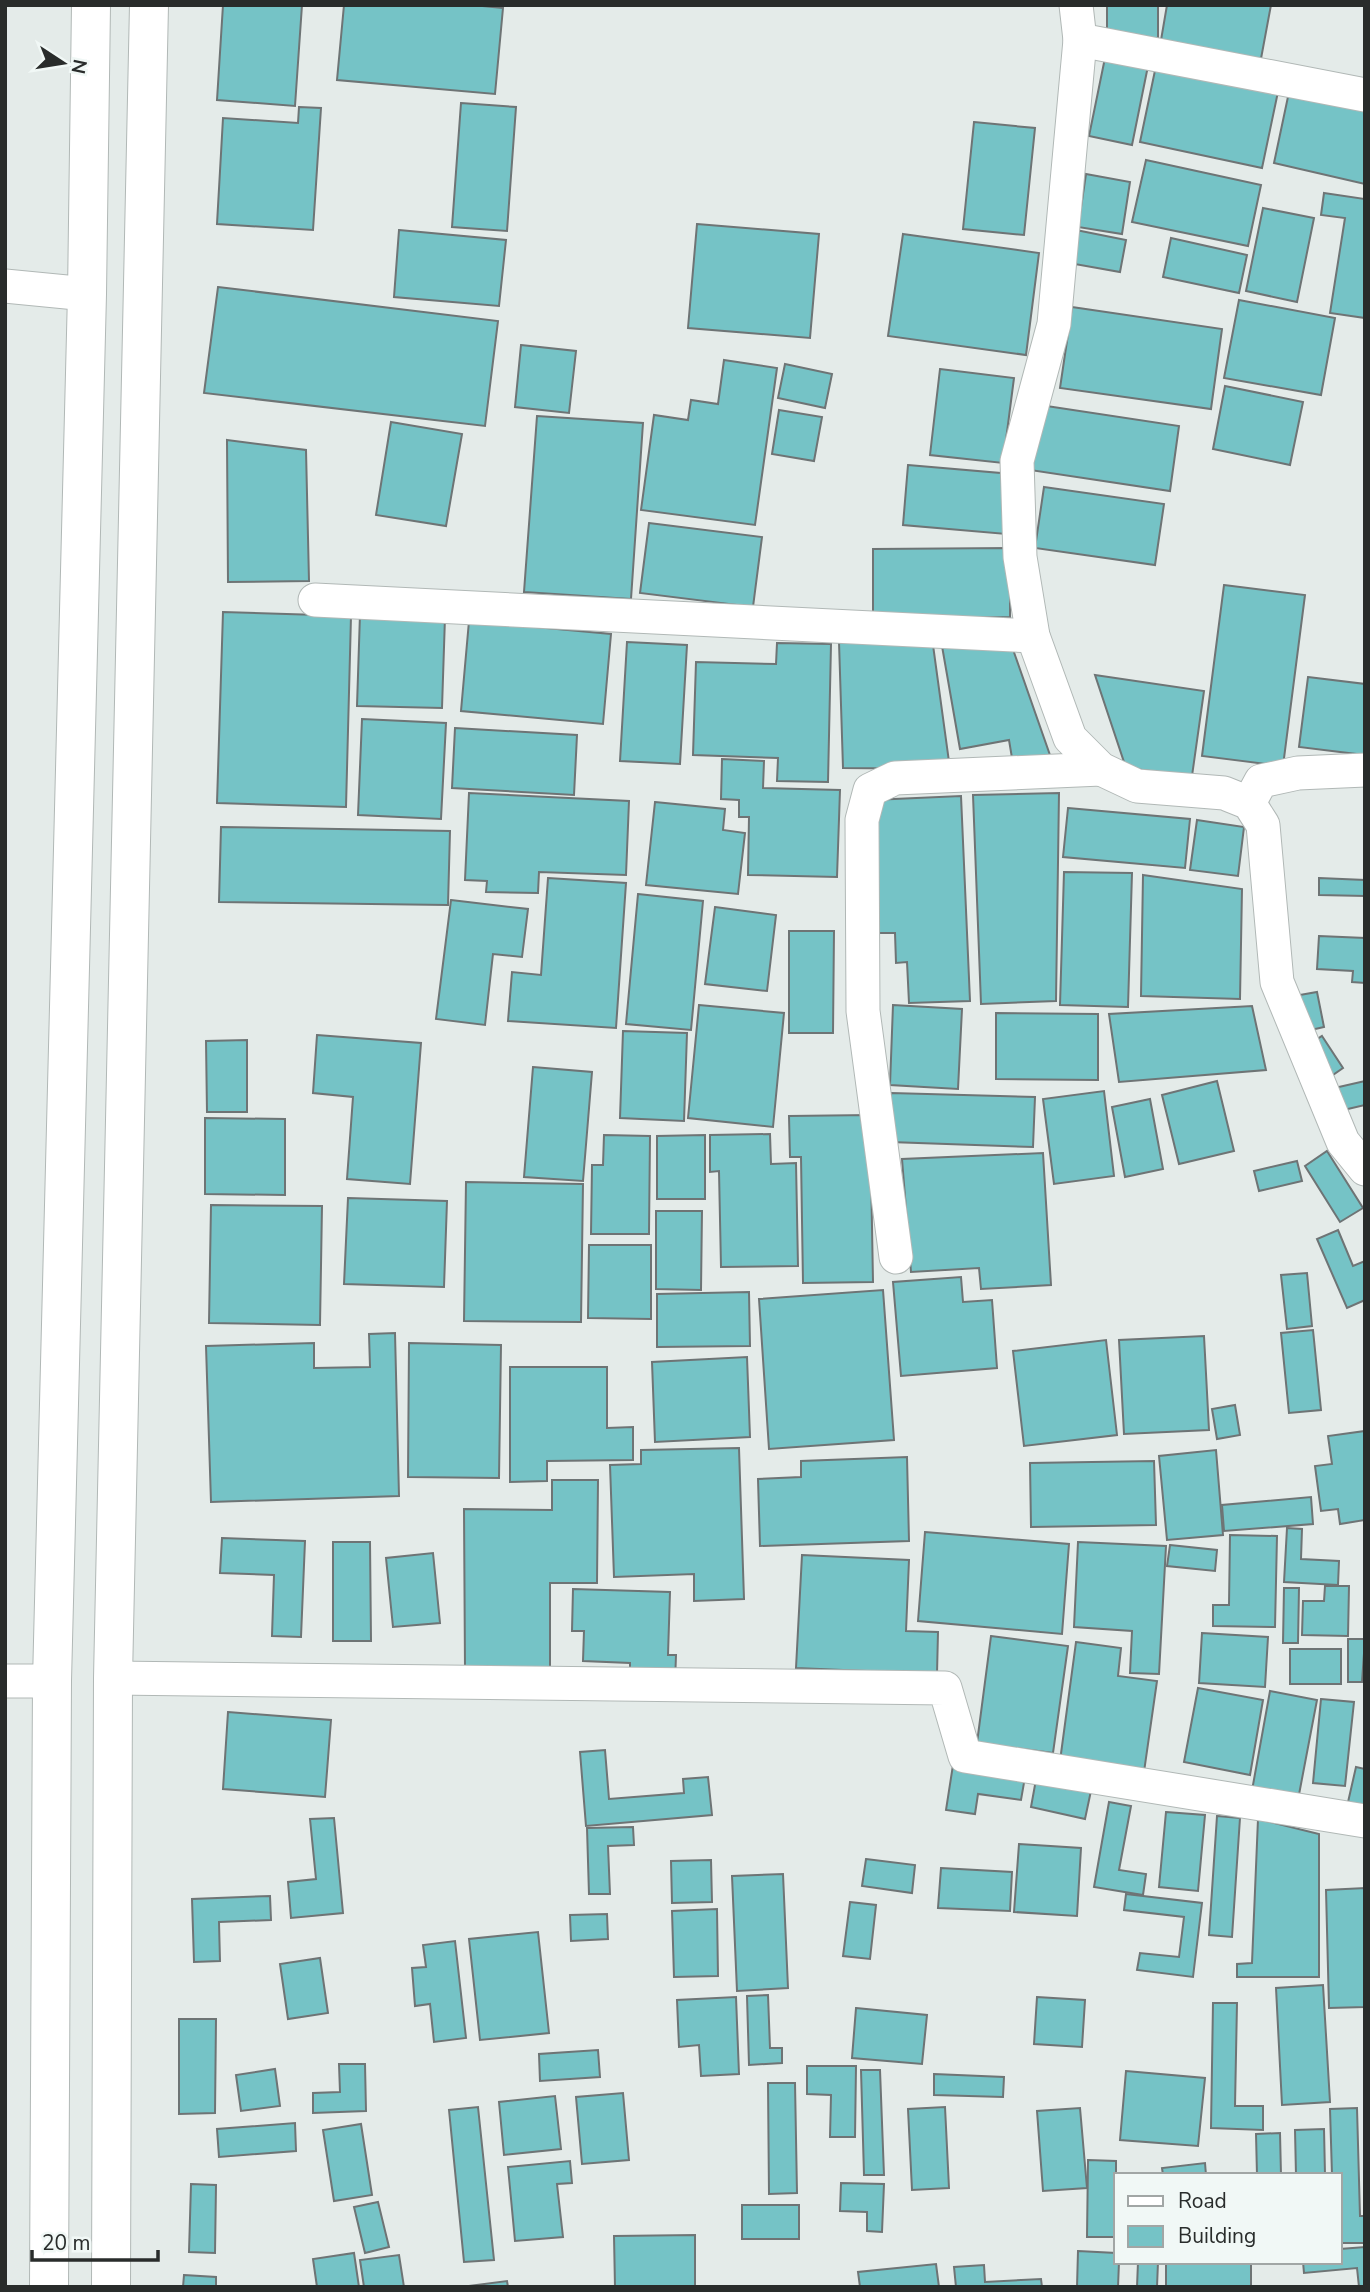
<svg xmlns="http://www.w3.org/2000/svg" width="1370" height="2292" font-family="'Nunito Sans',sans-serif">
	<rect width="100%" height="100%" fill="#e4ebe9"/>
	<g fill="#75c3c6" stroke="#6e7475" stroke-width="2">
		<polygon points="223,5 302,5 295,106 217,100"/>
		<polygon points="344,5 472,5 503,8 495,94 337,80"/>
		<polygon points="1107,5 1158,5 1158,42 1107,41"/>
		<polygon points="1167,5 1271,5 1260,64 1160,46"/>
		<polygon points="1106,53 1149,61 1132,145 1089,136"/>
		<polygon points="1157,61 1279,87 1262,168 1140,142"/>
		<polygon points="1289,92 1365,109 1365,184 1274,163"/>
		<polygon points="461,103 516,107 507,231 452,227"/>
		<polygon points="299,107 321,108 313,230 217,224 223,118 298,123"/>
		<polygon points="974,122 1035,128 1024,235 963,229"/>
		<polygon points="1146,160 1261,185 1248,246 1132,222"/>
		<polygon points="1086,174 1130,182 1122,234 1078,227"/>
		<polygon points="1324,193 1365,199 1365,318 1330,313 1345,218 1321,215"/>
		<polygon points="1263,208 1314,218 1297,302 1246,291"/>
		<polygon points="697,224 819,234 810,338 688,328"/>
		<polygon points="399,230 506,240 499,306 394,297"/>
		<polygon points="1076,230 1126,240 1120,272 1069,263"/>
		<polygon points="903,234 1039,253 1026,355 888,336"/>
		<polygon points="1171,238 1247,255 1239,293 1163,277"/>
		<polygon points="218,287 498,321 485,426 204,393"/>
		<polygon points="1239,300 1335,318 1321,395 1224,378"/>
		<polygon points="1072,307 1222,329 1211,409 1060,388"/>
		<polygon points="521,345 576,351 569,413 515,407"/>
		<polygon points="724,360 777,368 755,525 641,510 654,415 688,420 691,400 718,404"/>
		<polygon points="785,364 832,374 825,408 778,398"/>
		<polygon points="940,369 1014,378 1003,463 930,455"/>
		<polygon points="1225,386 1303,402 1290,465 1213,449"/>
		<polygon points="1040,405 1179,426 1170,491 1030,470"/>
		<polygon points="779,410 822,417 814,461 772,454"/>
		<polygon points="537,416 643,423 631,599 524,592"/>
		<polygon points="391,422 462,434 446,526 376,515"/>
		<polygon points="227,440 306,450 309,581 228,582"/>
		<polygon points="908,465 1012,474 1006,534 903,525"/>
		<polygon points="1044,487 1164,504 1155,565 1035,548"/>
		<polygon points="649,523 762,537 753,607 640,593"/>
		<polygon points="1010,548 1010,617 873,618 873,549"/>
		<polygon points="1224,585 1305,595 1283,766 1202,756"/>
		<polygon points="223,612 351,616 346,807 217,803"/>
		<polygon points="360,614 445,617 442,708 357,706"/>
		<polygon points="469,621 611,634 603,724 461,711"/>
		<polygon points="1009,638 1051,758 1013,764 1009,740 960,749 942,646"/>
		<polygon points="627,642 687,645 680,764 620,761"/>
		<polygon points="839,642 933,645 950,769 843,768"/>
		<polygon points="777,643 831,644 828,782 777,781 778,758 693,755 696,662 776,664"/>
		<polygon points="1095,675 1204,691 1192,776 1126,768"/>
		<polygon points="1308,677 1365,684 1365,755 1299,747"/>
		<polygon points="362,719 446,723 441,819 358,815"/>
		<polygon points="455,728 577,735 574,795 452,788"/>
		<polygon points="722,759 764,761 763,788 840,790 837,877 748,875 749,817 739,817 739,800 721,799"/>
		<polygon points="469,793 629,801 626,875 539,872 538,893 486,892 487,881 465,880"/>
		<polygon points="1059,793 1056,1001 981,1004 973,795"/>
		<polygon points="961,796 970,1001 909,1003 907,962 896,963 895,933 878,933 872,800"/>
		<polygon points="655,802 725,809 723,830 745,833 738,894 646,885"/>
		<polygon points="1068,808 1190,819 1185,868 1063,857"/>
		<polygon points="1197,820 1244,827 1238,876 1190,870"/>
		<polygon points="221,827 450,831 448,905 219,902"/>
		<polygon points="1064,872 1132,873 1128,1007 1060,1005"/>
		<polygon points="1143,875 1242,889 1240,999 1141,996"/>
		<polygon points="548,878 626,883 616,1028 508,1021 512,972 541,975"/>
		<polygon points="1319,878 1365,880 1365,896 1319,895"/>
		<polygon points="638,894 703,901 691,1030 626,1024"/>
		<polygon points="451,900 528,909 522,957 493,954 485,1025 436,1019"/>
		<polygon points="715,907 776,915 767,991 705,984"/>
		<polygon points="789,931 834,931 833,1033 789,1033"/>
		<polygon points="1319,936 1365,938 1365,983 1352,982 1353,971 1317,969"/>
		<polygon points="1317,992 1324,1027 1302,1032 1294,996"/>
		<polygon points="699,1005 784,1013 773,1127 688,1118"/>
		<polygon points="893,1005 962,1009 958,1089 890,1085"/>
		<polygon points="1252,1006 1266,1070 1119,1082 1109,1014"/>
		<polygon points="996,1013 1098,1014 1098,1080 996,1079"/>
		<polygon points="623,1031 687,1033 684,1121 620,1118"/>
		<polygon points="317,1035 421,1043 410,1184 347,1179 353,1097 313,1093"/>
		<polygon points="1322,1036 1343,1068 1327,1079 1305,1047"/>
		<polygon points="247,1040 247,1112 207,1112 206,1041"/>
		<polygon points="533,1067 592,1072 583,1181 524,1177"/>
		<polygon points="1217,1081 1234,1151 1179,1164 1162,1095"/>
		<polygon points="1365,1081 1365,1105 1335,1112 1330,1089"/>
		<polygon points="1104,1091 1114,1176 1054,1184 1043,1099"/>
		<polygon points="891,1093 1035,1097 1033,1147 890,1142"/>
		<polygon points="1150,1099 1163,1169 1125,1177 1112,1107"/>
		<polygon points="870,1115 873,1282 803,1283 801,1157 790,1157 789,1116"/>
		<polygon points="205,1118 285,1119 285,1195 205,1194"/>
		<polygon points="770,1134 771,1164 796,1163 798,1266 721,1267 719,1171 710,1172 710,1135"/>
		<polygon points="604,1135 650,1136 649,1234 591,1234 592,1165 603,1165"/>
		<polygon points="705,1135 705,1199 657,1199 657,1136"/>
		<polygon points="1327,1151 1363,1208 1340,1222 1305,1166"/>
		<polygon points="1043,1153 1051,1285 981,1289 979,1268 911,1272 902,1159"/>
		<polygon points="1297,1161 1302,1181 1259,1191 1254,1171"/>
		<polygon points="466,1182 583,1184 581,1322 464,1321"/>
		<polygon points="348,1198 447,1201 444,1287 344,1284"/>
		<polygon points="211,1205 322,1206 320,1325 209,1323"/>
		<polygon points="656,1211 702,1211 701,1290 656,1289"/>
		<polygon points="1338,1230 1353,1266 1365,1261 1365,1300 1347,1308 1317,1239"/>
		<polygon points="589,1245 651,1245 651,1319 588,1318"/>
		<polygon points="1307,1273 1312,1326 1287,1329 1281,1275"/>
		<polygon points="961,1277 963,1302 992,1300 997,1368 901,1376 893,1282"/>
		<polygon points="883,1290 894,1440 769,1449 759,1299"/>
		<polygon points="749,1292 750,1346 657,1347 657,1294"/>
		<polygon points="1313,1330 1321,1410 1289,1413 1281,1333"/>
		<polygon points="395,1333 399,1496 211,1502 206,1346 314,1343 314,1368 370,1367 369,1334"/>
		<polygon points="1204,1336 1209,1430 1124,1434 1119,1340"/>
		<polygon points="1106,1340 1117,1435 1024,1446 1013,1351"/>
		<polygon points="409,1343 501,1345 499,1478 408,1477"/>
		<polygon points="747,1357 750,1437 655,1442 652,1362"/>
		<polygon points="510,1367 607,1367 607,1428 633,1427 633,1460 547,1461 547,1481 510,1482"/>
		<polygon points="1235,1405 1240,1435 1217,1439 1212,1409"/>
		<polygon points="1365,1431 1365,1520 1340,1524 1338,1509 1321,1511 1315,1466 1332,1464 1328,1436"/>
		<polygon points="739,1448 744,1599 694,1601 694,1574 614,1577 610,1465 641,1464 641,1450"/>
		<polygon points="1216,1450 1223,1535 1167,1540 1159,1456"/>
		<polygon points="907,1457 909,1541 760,1546 758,1479 801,1477 801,1461"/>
		<polygon points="1154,1461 1156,1525 1031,1527 1030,1463"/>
		<polygon points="552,1480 598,1480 597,1583 550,1583 550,1669 465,1669 464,1509 552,1510"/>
		<polygon points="1311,1497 1313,1524 1224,1531 1222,1505"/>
		<polygon points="1287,1528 1302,1529 1301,1559 1339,1561 1338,1585 1284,1582"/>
		<polygon points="925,1532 1069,1544 1062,1634 918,1621"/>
		<polygon points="1230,1535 1277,1536 1275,1627 1213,1626 1213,1605 1229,1605"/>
		<polygon points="222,1538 305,1541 301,1637 272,1636 274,1575 220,1573"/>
		<polygon points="333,1542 370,1542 371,1641 333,1641"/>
		<polygon points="1078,1542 1166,1546 1159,1674 1130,1673 1132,1631 1074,1627"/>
		<polygon points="1170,1545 1217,1550 1215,1571 1167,1566"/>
		<polygon points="433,1553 440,1623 393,1627 386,1558"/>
		<polygon points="802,1555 909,1560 906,1631 938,1632 937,1674 796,1668"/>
		<polygon points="1325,1586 1349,1586 1348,1636 1302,1635 1303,1601 1324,1601"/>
		<polygon points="1284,1588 1299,1588 1298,1643 1283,1643"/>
		<polygon points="573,1589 670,1592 668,1655 676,1655 675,1683 630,1682 630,1663 583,1661 584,1631 572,1631"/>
		<polygon points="1202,1633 1268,1637 1265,1687 1199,1683"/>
		<polygon points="991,1636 1068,1646 1053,1753 977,1743"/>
		<polygon points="1348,1639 1365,1639 1362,1682 1348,1682"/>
		<polygon points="1076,1642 1121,1648 1118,1676 1157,1681 1144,1772 1060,1761"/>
		<rect x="1290" y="1649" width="51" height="35"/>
		<polygon points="1198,1688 1263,1700 1250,1775 1184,1762"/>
		<polygon points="1270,1691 1317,1700 1297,1805 1251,1796"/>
		<polygon points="1321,1699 1354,1702 1345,1786 1313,1783"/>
		<polygon points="228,1712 331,1720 325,1797 223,1789"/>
		<polygon points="605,1750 609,1799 684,1793 683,1779 708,1777 712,1815 586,1826 580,1752"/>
		<polygon points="953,1765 1025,1777 1021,1800 978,1794 975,1814 946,1810"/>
		<polygon points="1356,1767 1365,1769 1365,1815 1346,1811"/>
		<polygon points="1037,1774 1092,1786 1085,1819 1031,1807"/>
		<polygon points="1109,1802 1131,1806 1119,1870 1146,1874 1143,1895 1094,1887"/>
		<polygon points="1166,1812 1205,1815 1198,1891 1159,1887"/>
		<polygon points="1217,1816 1240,1818 1232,1937 1209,1935"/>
		<polygon points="334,1818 343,1913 291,1918 288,1882 316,1879 310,1819"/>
		<polygon points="1258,1819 1319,1834 1319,1977 1237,1977 1237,1964 1252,1963"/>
		<polygon points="633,1827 634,1845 608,1846 610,1894 589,1894 587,1828"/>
		<polygon points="1019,1844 1081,1848 1077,1916 1014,1912"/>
		<polygon points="866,1859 915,1865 912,1893 862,1886"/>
		<polygon points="711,1860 712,1902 672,1903 671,1861"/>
		<polygon points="941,1868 1012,1872 1010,1911 938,1908"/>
		<polygon points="783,1874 788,1988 737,1991 732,1876"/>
		<polygon points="1365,1888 1365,2007 1329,2008 1326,1890"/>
		<polygon points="1126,1894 1202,1903 1193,1977 1137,1970 1140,1953 1179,1957 1184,1917 1124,1910"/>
		<polygon points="270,1896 271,1920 219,1922 220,1961 194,1962 192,1899"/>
		<polygon points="850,1902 876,1905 870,1959 843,1956"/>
		<polygon points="717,1909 718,1976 674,1977 672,1911"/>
		<polygon points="607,1914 608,1939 571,1941 570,1915"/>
		<polygon points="538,1932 549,2033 480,2040 469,1939"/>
		<polygon points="455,1941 466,2038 434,2042 430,2004 415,2006 412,1968 426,1967 423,1945"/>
		<polygon points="320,1958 328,2013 288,2019 280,1964"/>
		<polygon points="1323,1985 1330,2102 1282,2105 1276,1988"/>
		<polygon points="768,1995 770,2048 782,2048 782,2063 749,2065 747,1996"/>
		<polygon points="736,1997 739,2074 701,2076 699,2045 679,2047 677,2000"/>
		<polygon points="1037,1997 1085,2000 1082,2047 1034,2044"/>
		<polygon points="1213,2003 1237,2003 1235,2106 1263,2106 1263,2130 1211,2128"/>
		<polygon points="856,2008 927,2015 922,2064 852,2058"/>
		<polygon points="179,2019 216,2019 215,2113 179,2114"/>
		<polygon points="598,2050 600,2077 540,2081 539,2054"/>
		<polygon points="339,2064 365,2064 366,2111 313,2113 313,2093 340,2092"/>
		<polygon points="807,2066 856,2066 855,2137 830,2137 831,2095 807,2094"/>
		<polygon points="275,2069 280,2106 241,2111 236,2075"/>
		<polygon points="861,2070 880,2070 884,2175 864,2175"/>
		<polygon points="1126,2071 1205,2078 1198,2146 1120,2140"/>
		<polygon points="934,2074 1004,2077 1003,2097 934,2095"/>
		<polygon points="768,2083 795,2083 797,2193 769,2194"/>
		<polygon points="623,2093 629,2160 582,2164 576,2097"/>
		<polygon points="555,2096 561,2149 504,2155 499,2102"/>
		<polygon points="478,2107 494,2260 464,2262 449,2110"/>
		<polygon points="945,2107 949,2188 912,2190 908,2109"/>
		<polygon points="1080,2108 1087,2188 1043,2191 1037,2111"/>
		<polygon points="1357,2108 1360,2216 1365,2216 1365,2243 1340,2243 1340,2175 1332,2175 1330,2109"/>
		<polygon points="295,2123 296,2151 219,2157 217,2129"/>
		<polygon points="361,2124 372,2195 334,2201 323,2130"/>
		<polygon points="1324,2129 1325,2175 1296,2175 1295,2130"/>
		<polygon points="1280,2133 1281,2175 1257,2175 1256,2134"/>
		<polygon points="1088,2160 1116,2161 1116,2237 1087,2237"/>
		<polygon points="570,2161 572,2183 557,2184 563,2237 515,2241 508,2167"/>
		<polygon points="1205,2163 1206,2175 1163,2175 1162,2168"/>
		<polygon points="841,2183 884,2184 882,2232 867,2231 867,2212 840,2211"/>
		<polygon points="191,2184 216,2185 215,2253 189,2252"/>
		<polygon points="378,2202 389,2247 365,2253 354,2207"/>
		<rect x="742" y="2205" width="57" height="34"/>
		<polygon points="695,2235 695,2287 615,2287 614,2236"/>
		<polygon points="1365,2247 1365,2287 1359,2287 1357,2268 1304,2273 1303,2262 1340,2262 1340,2249"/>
		<polygon points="1078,2251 1116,2253 1116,2262 1119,2262 1118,2287 1077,2287"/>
		<polygon points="354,2253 359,2287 317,2287 313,2259"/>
		<polygon points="399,2255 404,2287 364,2287 360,2260"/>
		<polygon points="1138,2262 1158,2262 1157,2287 1137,2287"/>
		<rect x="1166" y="2262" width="85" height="25"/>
		<polygon points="936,2264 939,2287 860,2287 858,2272"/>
		<polygon points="984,2265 985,2282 1041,2279 1042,2287 956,2287 954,2267"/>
		<polygon points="184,2275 216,2277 216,2287 183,2287"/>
		<polygon points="507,2281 508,2287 461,2287"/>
	</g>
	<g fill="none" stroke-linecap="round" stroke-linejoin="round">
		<defs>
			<g id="street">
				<polyline points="1076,5 1080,40 1054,324 1017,461 1020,557 1033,636 1070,738 1101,769 1137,786 1224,793 1249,803 1263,825 1277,982 1343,1142 1365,1169"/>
				<polyline points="1080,40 1365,95"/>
				<polyline points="5,286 87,294"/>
				<polyline points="315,600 1033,636"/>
				<polyline points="1249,803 1261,781 1298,773 1365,770"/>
				<polyline points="896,1257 863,1011 862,820 870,790 895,778 1101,769"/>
				<polyline points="113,1678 945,1688 965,1756 1365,1821"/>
				<polyline points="5,1681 52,1681"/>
			</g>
			<g id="highway">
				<polyline points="49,2287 52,1681 87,294 91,5"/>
				<polyline points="111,2287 113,1678 149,5"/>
			</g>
		</defs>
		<use href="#street" stroke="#b1b8b6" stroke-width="35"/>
		<use href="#highway" stroke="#b1b8b6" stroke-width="40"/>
		<use href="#street" stroke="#fff" stroke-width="33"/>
		<use href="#highway" stroke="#fff" stroke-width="38"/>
	</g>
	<rect width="1370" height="2292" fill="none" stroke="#292c2b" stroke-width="14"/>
	<rect x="1114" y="2173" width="228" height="91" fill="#f1f8f6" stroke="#a1a6a5" stroke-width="2"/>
	<rect x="1128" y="2196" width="35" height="10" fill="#ffffff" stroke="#a1a6a5" stroke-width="2"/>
	<text x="1178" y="2208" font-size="21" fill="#292c2b">Road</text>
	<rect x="1128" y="2226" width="35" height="21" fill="#75c3c6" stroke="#a1a6a5" stroke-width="2"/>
	<text x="1178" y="2243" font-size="21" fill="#292c2b">Building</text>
	<g transform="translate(63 63) rotate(102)" stroke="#f1f8f6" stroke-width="5" paint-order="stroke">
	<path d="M0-5L12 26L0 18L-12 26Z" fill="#292c2b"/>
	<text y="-10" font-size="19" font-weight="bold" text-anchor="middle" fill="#292c2b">N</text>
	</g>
	<path d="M32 2250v10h126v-10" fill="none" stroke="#292c2b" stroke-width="3.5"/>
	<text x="42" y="2250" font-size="21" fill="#292c2b" stroke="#f1f8f6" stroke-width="5" paint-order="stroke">20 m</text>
</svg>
